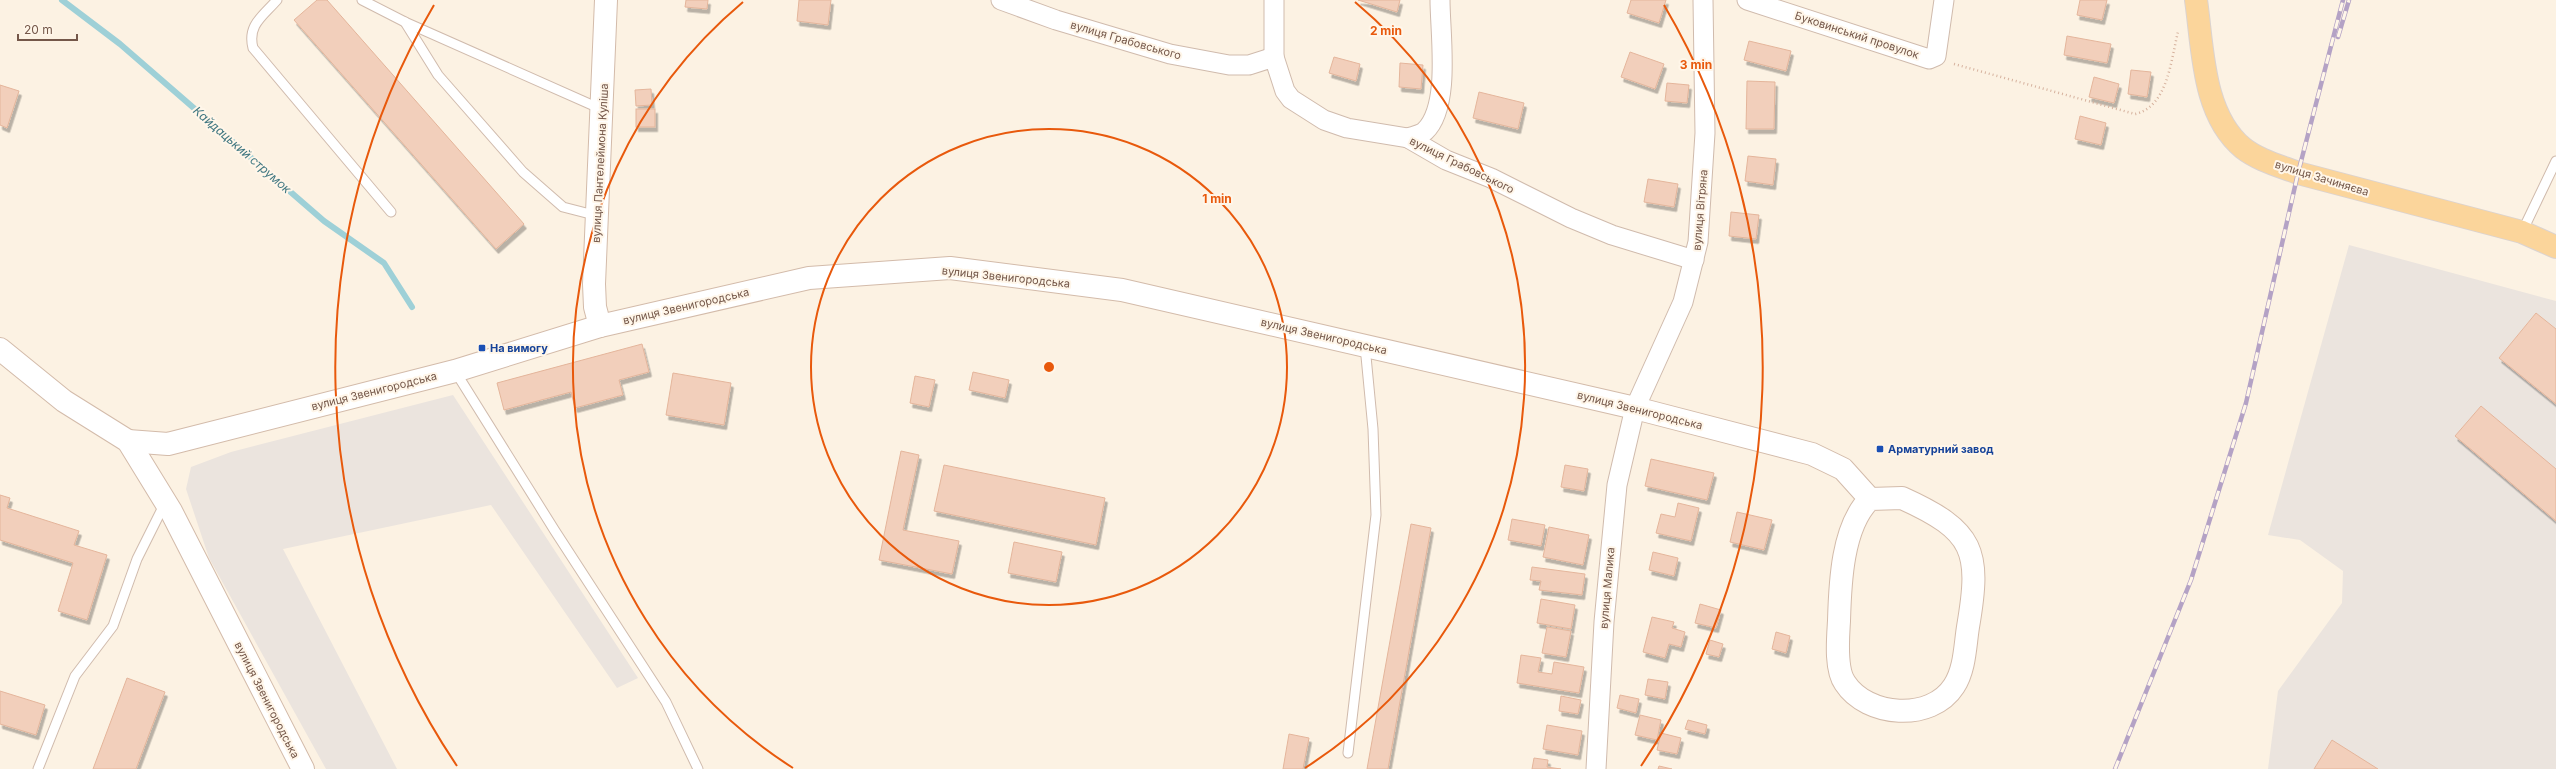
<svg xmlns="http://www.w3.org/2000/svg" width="2556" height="769" font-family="Inter,sans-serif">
	<defs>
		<filter id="shadow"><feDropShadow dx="2.5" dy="4.5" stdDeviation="0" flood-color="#0004"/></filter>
	</defs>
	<rect width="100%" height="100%" fill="#fcf2e3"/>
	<g fill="#ebe4de">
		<polygon points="2349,245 2556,301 2556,769 2268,769 2278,691 2342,603 2343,571 2300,540 2268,535"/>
		<polygon points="453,395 638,678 617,688 491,505 283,549 397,769 326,769 209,558 186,489 191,467 231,452"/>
	</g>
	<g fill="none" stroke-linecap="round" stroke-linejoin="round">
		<polyline stroke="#9ed0d7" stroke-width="6" points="62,0 120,44 324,221 384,263 412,307"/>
	</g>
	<g fill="#f2cfbb" stroke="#e4b59b" filter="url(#shadow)">
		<polygon points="317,0 327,0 524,224 496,249 294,20"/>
		<polygon points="686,0 708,0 707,9 685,7"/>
		<polygon points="799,0 831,0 828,25 797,21"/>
		<polygon points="1358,0 1400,0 1397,12"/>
		<polygon points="1631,0 1666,0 1659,23 1627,13"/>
		<polygon points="2080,0 2107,0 2102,20 2077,15"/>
		<polygon points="2067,36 2111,44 2107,63 2064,55"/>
		<polygon points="1749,41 1791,51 1786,71 1744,60"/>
		<polygon points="1630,52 1664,64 1655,89 1621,77"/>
		<polygon points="1334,57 1360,64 1356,81 1329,73"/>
		<polygon points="1400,63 1423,65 1421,89 1399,87"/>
		<polygon points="2131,70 2151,72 2147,97 2128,94"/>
		<polygon points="2094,77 2119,84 2114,103 2089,97"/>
		<polygon points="1747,81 1775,82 1774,129 1746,129"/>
		<polygon points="1667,83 1689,85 1687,103 1665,101"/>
		<polygon points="0,85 19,91 7,128 0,125"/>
		<polygon points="651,89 652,105 636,106 635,90"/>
		<polygon points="1479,92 1524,103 1518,129 1473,118"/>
		<rect x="636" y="109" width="19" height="18"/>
		<polygon points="2080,116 2106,123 2101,145 2075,139"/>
		<polygon points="1748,156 1776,159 1773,185 1745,181"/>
		<polygon points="1648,179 1678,184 1674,207 1644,202"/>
		<polygon points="1731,212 1759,215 1756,239 1729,236"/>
		<polygon points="2536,313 2556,329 2556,404 2499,358"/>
		<polygon points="642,344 649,372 619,380 623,395 575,408 571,392 504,410 497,383"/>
		<polygon points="973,372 1009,380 1005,398 969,390"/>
		<polygon points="673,373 731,383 724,425 666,415"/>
		<polygon points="915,376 935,380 929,407 910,403"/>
		<polygon points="2481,406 2556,469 2556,521 2455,436"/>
		<polygon points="901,451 919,455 903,530 959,541 952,574 879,560"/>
		<polygon points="1651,459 1714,473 1707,500 1645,486"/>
		<polygon points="944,465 1105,498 1096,545 934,511"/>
		<polygon points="1565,465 1588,469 1584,491 1561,487"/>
		<polygon points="0,495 10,498 7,508 79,531 74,545 107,555 87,620 58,611 73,563 0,540"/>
		<polygon points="1678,503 1699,508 1691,541 1656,533 1661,514 1675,517"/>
		<polygon points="1737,512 1772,520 1764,550 1730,542"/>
		<polygon points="1512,519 1545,525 1541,546 1508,540"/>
		<polygon points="1411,524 1431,528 1388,769 1367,769"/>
		<polygon points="1549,527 1589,535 1583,565 1543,557"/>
		<polygon points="1014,542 1062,552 1056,582 1008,573"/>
		<polygon points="1653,552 1678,558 1674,576 1649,570"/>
		<polygon points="1532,567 1585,574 1582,595 1539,590 1541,581 1530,580"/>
		<polygon points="1541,599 1575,605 1571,629 1537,623"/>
		<polygon points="1700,604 1721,610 1716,628 1695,623"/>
		<polygon points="1652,617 1674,622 1672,628 1685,632 1681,647 1669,644 1665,658 1643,652"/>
		<polygon points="1547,627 1571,631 1566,657 1542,653"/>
		<polygon points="1776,632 1790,636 1786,653 1772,649"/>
		<polygon points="1710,640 1723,644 1719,657 1706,654"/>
		<polygon points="1521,655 1541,658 1538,672 1552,674 1554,662 1584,667 1579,693 1517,683"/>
		<polygon points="127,678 165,692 136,769 93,769"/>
		<polygon points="1648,679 1668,682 1665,699 1645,695"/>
		<polygon points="0,691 45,705 36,735 0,724"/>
		<polygon points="1620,695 1639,699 1636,713 1617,708"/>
		<polygon points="1561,696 1581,700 1578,714 1559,711"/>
		<polygon points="1640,715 1661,720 1657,740 1635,735"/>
		<polygon points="1688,720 1707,725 1705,734 1685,729"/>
		<polygon points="1547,725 1582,731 1578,755 1543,749"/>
		<polygon points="1661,733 1681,738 1677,754 1657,750"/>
		<polygon points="1289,734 1309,738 1303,769 1283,769"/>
		<polygon points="2332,740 2378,769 2314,769"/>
		<polygon points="1534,758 1548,760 1547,767 1561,769 1532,769"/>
		<polygon points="1659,766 1672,769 1658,769"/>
	</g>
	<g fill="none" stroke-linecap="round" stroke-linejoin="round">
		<defs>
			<g id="lane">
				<path d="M277,0C263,16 247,25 253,48L391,212"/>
				<polyline points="362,0 405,22 601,109"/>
				<polyline points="405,22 438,75 523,172 563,207 598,216"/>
				<polyline points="2522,232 2556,161"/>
				<polyline points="455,371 555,531 666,702 698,769"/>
				<polyline points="1348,753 1376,515 1373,429 1365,346"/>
				<polyline points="38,769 75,676 113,626 137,559 165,503"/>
			</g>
			<g id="street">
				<polyline points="1001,0 1056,20 1170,54 1229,65 1249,65 1274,57 1285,91 1291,99 1324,120 1347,128 1408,138 1446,160 1491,178 1571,218 1612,235 1694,260"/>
				<polyline points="1274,0 1274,57"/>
				<polyline points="1747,0 1929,59 1936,56 1944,0"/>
				<path d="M1408,138C1413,136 1421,135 1425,131C1451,106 1440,34 1440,0"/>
				<polyline points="1596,769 1604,622 1617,485 1635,408 1683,302 1698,242 1705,133 1703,0"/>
			</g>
			<g id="secondary">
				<polyline points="600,326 595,307 594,284 606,0"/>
				<polyline points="0,349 64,401 128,441 171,511 303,769"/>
				<polyline points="128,441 168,444 455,371 600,326 809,278 950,268 1122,290 1635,408 1812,454 1843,469 1870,499"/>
				<path d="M1902,498C1975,531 1981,551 1968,627C1965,646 1965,669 1954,686C1931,722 1867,717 1845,683C1835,669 1838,638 1839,621C1840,584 1842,526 1870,499Z"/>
			</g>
			<path id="primary" d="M2196,0C2203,48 2202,114 2243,148C2258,160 2280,166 2298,173L2522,232L2556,247"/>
		</defs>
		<use href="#lane" stroke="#d0bbad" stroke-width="11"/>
		<use href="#street" stroke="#d0bbad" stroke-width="21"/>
		<use href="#secondary" stroke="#d3bbaa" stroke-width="24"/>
		<use href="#primary" stroke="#dbd3d0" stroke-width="24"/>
		<path stroke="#d6b29e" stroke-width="2.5" stroke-dasharray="1 3" stroke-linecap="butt" d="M1954,64L2135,114C2168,107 2171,59 2178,32"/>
		<use href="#lane" stroke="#fff" stroke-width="9"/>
		<use href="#street" stroke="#fff" stroke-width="19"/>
		<use href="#secondary" stroke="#fff" stroke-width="22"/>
		<use href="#primary" stroke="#fbd59b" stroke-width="22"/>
		<defs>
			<g id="rail">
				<polyline points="2338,37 2349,0"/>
				<polyline points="2115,769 2191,580 2246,403 2298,173 2343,0"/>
			</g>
		</defs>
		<use href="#rail" stroke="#b4a2c5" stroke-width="4.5"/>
		<use href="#rail" stroke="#fff6e9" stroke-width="3" stroke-dasharray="9" stroke-linecap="butt"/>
	</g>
	<g fill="none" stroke="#e8590c" stroke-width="2">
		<circle cx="1049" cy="367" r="238"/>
		<path d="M793 768A476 476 0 0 1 743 2M1355 2A476 476 0 0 1 1305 768"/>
		<path d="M457 766A714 714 0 0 1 434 5M1664 5A714 714 0 0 1 1641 766"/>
	</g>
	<g fill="#1a4fb4" stroke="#fff6e9" stroke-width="1.5">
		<rect x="478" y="344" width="8" height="8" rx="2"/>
		<rect x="1876" y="445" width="8" height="8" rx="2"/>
	</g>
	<g text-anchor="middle" stroke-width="4" stroke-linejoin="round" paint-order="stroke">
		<g font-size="11" fill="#745749" stroke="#fff6e9">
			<text transform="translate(1857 35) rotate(18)" y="4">Буковинський провулок</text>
			<text transform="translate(1126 40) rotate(16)" y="4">вулиця Грабовського</text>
			<text transform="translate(600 163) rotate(-87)" y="4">вулиця Пантелеймона Куліша</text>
			<text transform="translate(1462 165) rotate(26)" y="4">вулиця Грабовського</text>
			<text transform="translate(2322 178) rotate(17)" y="4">вулиця Зачиняєва</text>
			<text transform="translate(1700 210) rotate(-85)" y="4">вулиця Вітряна</text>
			<text transform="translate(1006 277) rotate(6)" y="4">вулиця Звенигородська</text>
			<text transform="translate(686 306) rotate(-13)" y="4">вулиця Звенигородська</text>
			<text transform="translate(1324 336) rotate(13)" y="4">вулиця Звенигородська</text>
			<text transform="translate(374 391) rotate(-14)" y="4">вулиця Звенигородська</text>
			<text transform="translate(1640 410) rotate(14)" y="4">вулиця Звенигородська</text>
			<text transform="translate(1607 588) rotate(-85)" y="4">вулиця Малика</text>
			<text transform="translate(267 700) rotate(63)" y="4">вулиця Звенигородська</text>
		</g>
		<g font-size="11" font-weight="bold" fill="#164399" stroke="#fff6e9" text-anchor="start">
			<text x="490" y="352">На вимогу</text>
			<text x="1888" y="453">Арматурний завод</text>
		</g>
		<g font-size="12" font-style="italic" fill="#407781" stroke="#fff6e9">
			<text transform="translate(242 150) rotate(41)" y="4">Кайдацький струмок</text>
		</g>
	</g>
	<circle cx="1049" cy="367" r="6" fill="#e8590c" stroke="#fff6e9" stroke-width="2"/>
	<g font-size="12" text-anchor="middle" font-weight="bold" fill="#e8590c" stroke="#fff6e9" stroke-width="4" stroke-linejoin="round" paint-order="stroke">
		<text x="1386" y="35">2 min</text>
		<text x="1696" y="69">3 min</text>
		<text x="1217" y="203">1 min</text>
	</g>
	<path d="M18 34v6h59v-6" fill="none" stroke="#745749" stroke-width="2"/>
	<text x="24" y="34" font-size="12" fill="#745749" stroke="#fff6e9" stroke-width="3" paint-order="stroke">20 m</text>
</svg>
